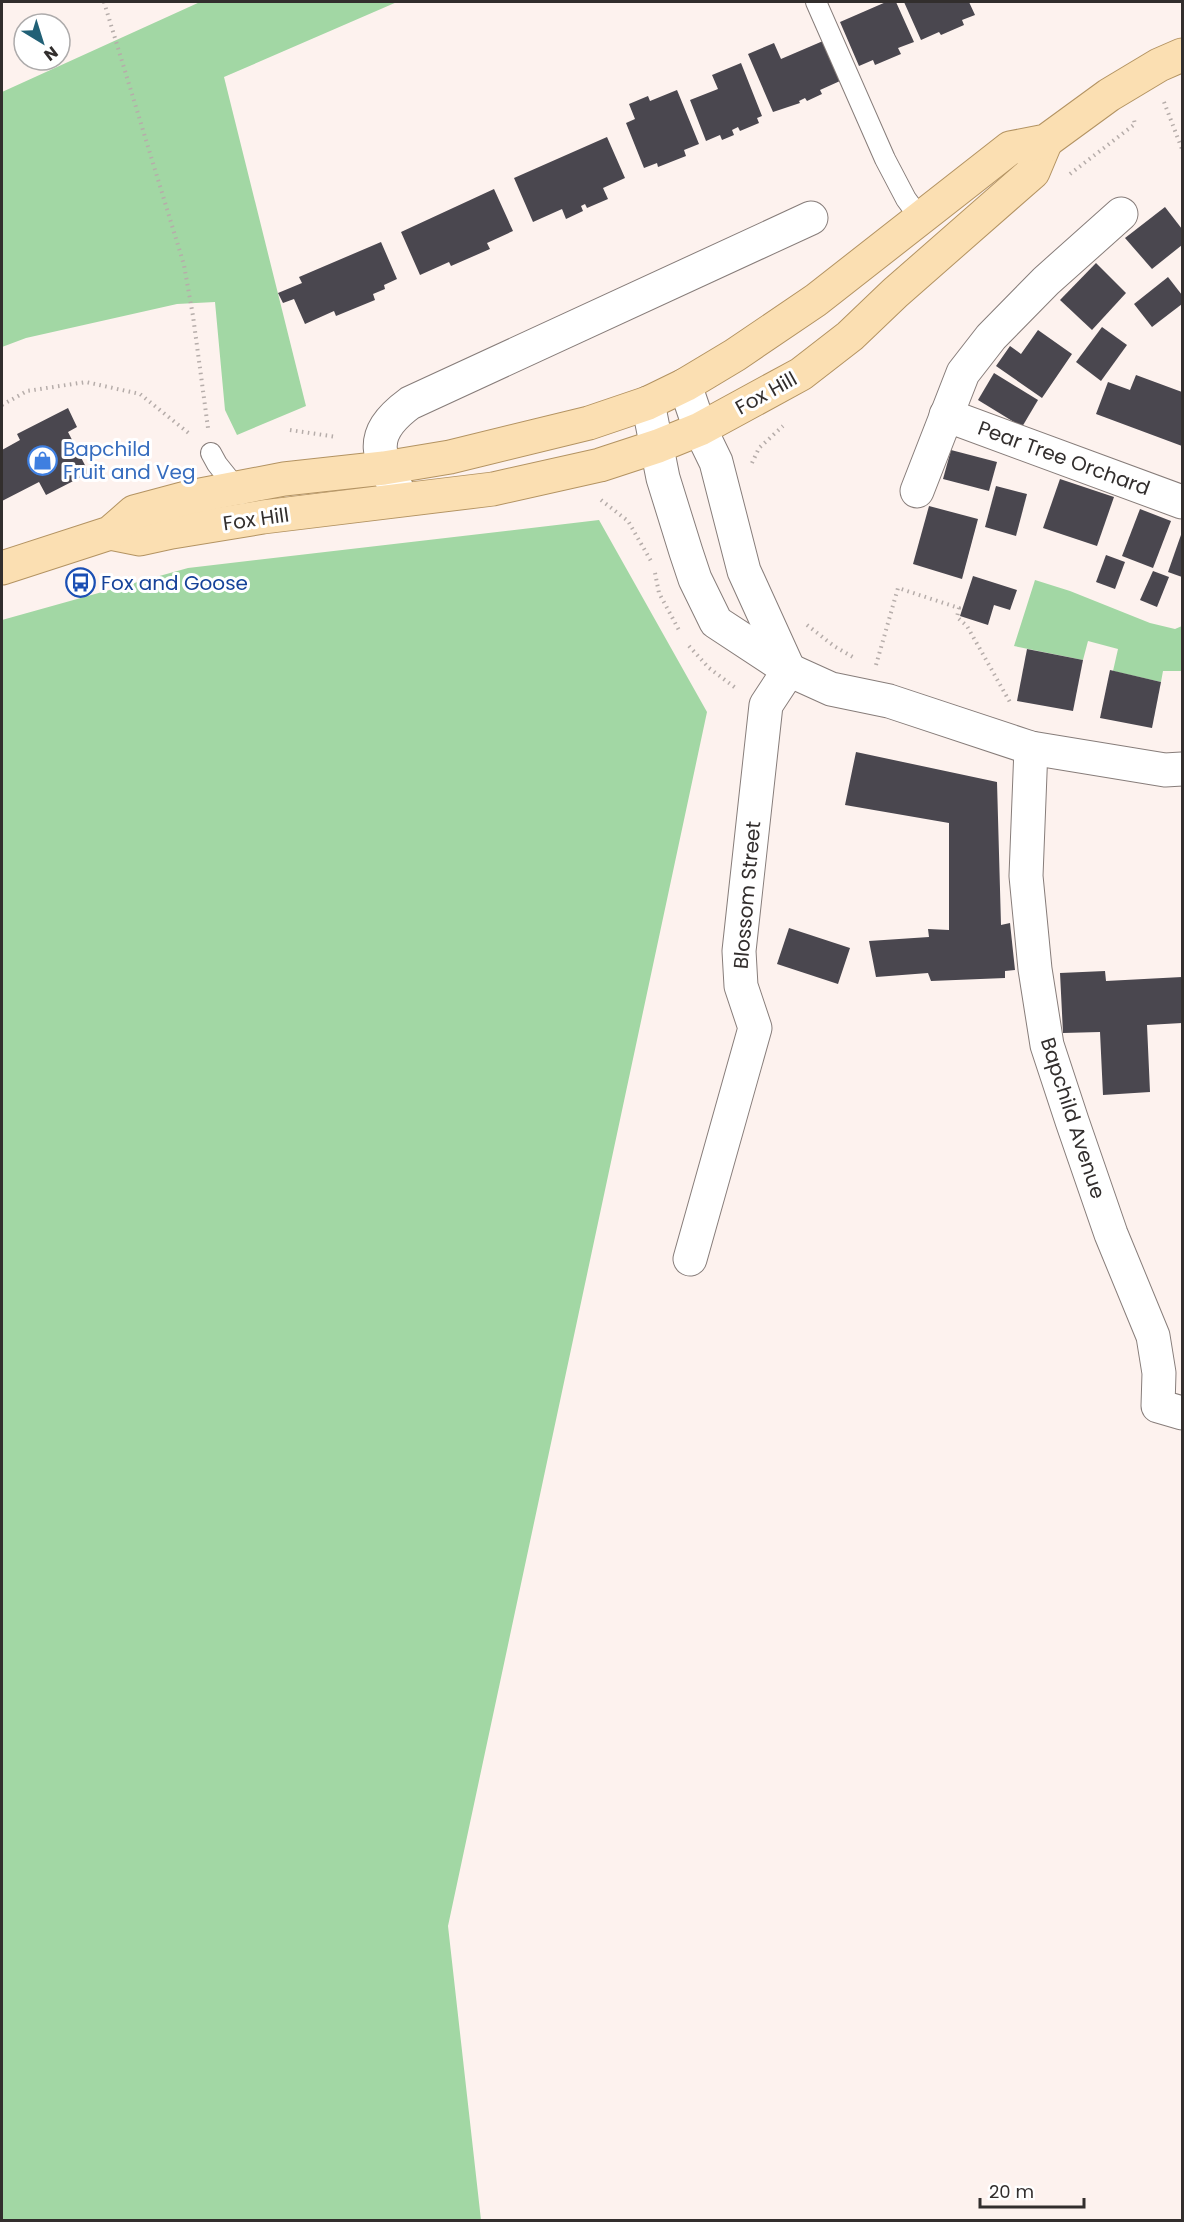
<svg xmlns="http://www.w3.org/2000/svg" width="1184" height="2222" font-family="Poppins,sans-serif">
	<rect width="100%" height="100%" fill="#fdf2ee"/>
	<g fill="#a2d7a4">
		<polygon points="200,2 397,2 224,77 306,406 237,435 225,410 215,302 177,304 26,338 2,347 2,92"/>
		<polygon points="599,520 707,712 448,1926 481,2220 2,2220 2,620 188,568"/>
		<polygon points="1035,580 1070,591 1150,623 1175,629 1182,626 1182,671 1163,671 1161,682 1113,671 1118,649 1088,641 1083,660 1014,646"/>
	</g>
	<g fill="#4a474f">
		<polygon points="886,2 896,2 914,42 898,48 901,54 875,65 873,60 859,66 840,22"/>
		<polygon points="904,2 969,2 975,15 962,20 964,25 941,35 939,32 921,40"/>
		<polygon points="823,41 840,81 820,90 822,94 807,101 805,98 799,101 800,103 773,112 748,54 774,43 781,59"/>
		<polygon points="741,63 762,116 757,118 759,123 740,131 738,127 732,130 734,135 722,140 720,135 706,141 690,100 718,89 712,75"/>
		<polygon points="677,90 699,144 684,150 686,156 658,167 657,163 644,168 626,123 635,119 629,104 648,96 650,101"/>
		<polygon points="607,137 625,178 603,188 608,199 587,208 585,204 581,206 583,211 566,219 562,209 533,222 514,178"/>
		<polygon points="494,189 513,231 487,243 490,249 451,266 449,262 420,275 401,232"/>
		<polygon points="1165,207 1182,229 1182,245 1152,269 1125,238"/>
		<polygon points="381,242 397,279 384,285 385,289 373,294 375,300 336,316 334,311 305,324 294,299 283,303 278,293 302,283 299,277"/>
		<polygon points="1096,263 1126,293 1092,330 1060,300"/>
		<polygon points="1168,277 1182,295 1182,304 1152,327 1134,304"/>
		<polygon points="1102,327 1127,345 1101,381 1076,362"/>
		<polygon points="1038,330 1072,354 1042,398 996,366 1010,346 1021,354"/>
		<polygon points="994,373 1038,400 1022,427 978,400"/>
		<polygon points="1136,375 1182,392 1182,446 1096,414 1108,382 1130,390"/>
		<polygon points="68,408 77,427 68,432 89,473 46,495 39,482 2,501 2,450 20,440 17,434"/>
		<polygon points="951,450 997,462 989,491 943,479"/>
		<polygon points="1060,479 1114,497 1097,546 1043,528"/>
		<polygon points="996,486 1027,494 1016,536 985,527"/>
		<polygon points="929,506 978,519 962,579 913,564"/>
		<polygon points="1140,509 1171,521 1153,568 1122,556"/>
		<polygon points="1182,532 1182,577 1168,572"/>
		<polygon points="1106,555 1125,562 1115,589 1096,582"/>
		<polygon points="1153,571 1169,577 1157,607 1140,600"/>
		<polygon points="973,576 1017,590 1010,610 994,605 988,625 960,616"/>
		<polygon points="1027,649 1083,660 1073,711 1017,701"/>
		<polygon points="1110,670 1161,682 1152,728 1100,718"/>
		<polygon points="856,752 997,782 1001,925 1010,923 1015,970 1005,971 1005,978 931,981 928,973 876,977 869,941 929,937 928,929 949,930 949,823 845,805"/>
		<polygon points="789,928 850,948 838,984 777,964"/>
		<polygon points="1105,971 1106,981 1182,977 1182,1023 1147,1025 1150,1092 1103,1095 1100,1032 1063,1033 1060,973"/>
	</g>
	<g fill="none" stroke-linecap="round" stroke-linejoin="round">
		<defs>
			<g id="lane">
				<polyline points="816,2 885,159 906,199 920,218"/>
				<polyline points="211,453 217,464 241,494"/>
			</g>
			<g id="street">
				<polyline points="685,385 700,429 716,462 744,571 789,670"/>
				<polyline points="648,403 663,478 686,552 695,579 716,622 789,670 831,689 889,701 1031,748 1165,770 1182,769"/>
				<polyline points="946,415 1182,502"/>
				<polyline points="917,491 963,373 991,337 1046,281 1121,214"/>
				<path d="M403,499C378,458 365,436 410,403L811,218"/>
				<polyline points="1031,748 1026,876 1035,969 1047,1045 1072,1121 1111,1234 1153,1336 1159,1373 1158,1406 1182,1413"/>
				<polyline points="690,1259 755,1028 741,986 739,951 766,705 789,670"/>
			</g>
			<g id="primary">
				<polyline points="110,533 140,539 172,532 263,517 493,489 600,465 658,446 700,429 801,374 850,336 895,293 1033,172 1046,141"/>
				<polyline points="2,568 110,533 134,512 190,497 284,479 384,468 450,457 589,423 648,403 685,385 735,355 816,300 1010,148 1046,141 1109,95 1159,65 1182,55"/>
			</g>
		</defs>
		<use href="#lane" stroke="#877d7a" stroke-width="22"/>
		<use href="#street" stroke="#877d7a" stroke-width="35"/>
		<use href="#primary" stroke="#b39362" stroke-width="35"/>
		<g stroke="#b6adaa" stroke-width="4" stroke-dasharray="1.5 4.5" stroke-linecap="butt">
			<polyline points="104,2 184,265 193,316 208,428"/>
			<polyline points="1164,102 1182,149"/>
			<polyline points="1070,174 1135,124 1134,120"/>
			<polyline points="2,405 27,391 86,382 140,394 191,435"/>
			<polyline points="290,430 337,437"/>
			<polyline points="752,463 759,448 783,426"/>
			<polyline points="601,500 628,521 651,561"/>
			<polyline points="655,573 659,593 680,632"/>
			<polyline points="807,625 834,646 853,657"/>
			<polyline points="689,646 709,668 737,689"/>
			<polyline points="876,665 898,588 959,608 957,617 967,626 1011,704"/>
		</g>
		<use href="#lane" stroke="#fff" stroke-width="20"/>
		<use href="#street" stroke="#fff" stroke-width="33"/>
		<use href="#primary" stroke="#fbdfb2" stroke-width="33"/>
	</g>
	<defs>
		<symbol id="shop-ring" viewBox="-11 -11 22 22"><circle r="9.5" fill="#fff" stroke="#3f7fe0" stroke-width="1.5"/><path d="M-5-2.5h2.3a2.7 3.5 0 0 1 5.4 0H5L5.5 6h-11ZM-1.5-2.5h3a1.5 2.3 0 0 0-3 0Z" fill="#3f7fe0"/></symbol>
		<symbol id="bus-ring" viewBox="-11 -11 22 22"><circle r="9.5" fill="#fff" stroke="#1a4fb4" stroke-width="1.5"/><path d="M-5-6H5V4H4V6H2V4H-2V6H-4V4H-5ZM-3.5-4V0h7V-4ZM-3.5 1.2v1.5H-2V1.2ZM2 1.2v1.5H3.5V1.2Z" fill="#1a4fb4"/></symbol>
	</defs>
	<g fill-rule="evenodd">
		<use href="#shop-ring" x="26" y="444" width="33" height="33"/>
		<use href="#bus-ring" x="64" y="566" width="33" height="33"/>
	</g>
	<g text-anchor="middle" stroke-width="6" stroke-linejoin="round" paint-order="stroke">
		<g font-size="20" fill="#322e2d" stroke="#fff">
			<text transform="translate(766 393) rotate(-29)" y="7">Fox Hill</text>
			<text transform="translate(1064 458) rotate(20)" y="7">Pear Tree Orchard</text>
			<text transform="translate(256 519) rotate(-8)" y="7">Fox Hill</text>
			<text transform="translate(747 895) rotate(-85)" y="7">Blossom Street</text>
			<text transform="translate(1073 1118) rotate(72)" y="7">Bapchild Avenue</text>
		</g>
		<g font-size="20" fill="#366cbe" stroke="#fff" text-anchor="start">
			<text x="63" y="456">Bapchild<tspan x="63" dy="23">Fruit and Veg</tspan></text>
		</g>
		<g font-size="20" fill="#164399" stroke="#fff" text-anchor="start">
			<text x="101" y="590">Fox and Goose</text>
		</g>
	</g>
	<rect width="1184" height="2222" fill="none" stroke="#322e2d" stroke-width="6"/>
	<g transform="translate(42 42) rotate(142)"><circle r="28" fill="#ffffff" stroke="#adabab" stroke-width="1.5"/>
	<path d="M0-4.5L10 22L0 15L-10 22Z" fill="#216076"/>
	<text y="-9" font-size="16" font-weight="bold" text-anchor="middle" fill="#322e2d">N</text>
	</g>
	<path d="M980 2198v9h104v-9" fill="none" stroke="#322e2d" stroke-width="3"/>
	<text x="989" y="2198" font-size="18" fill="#322e2d" stroke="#ffffff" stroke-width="4.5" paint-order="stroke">20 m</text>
</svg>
